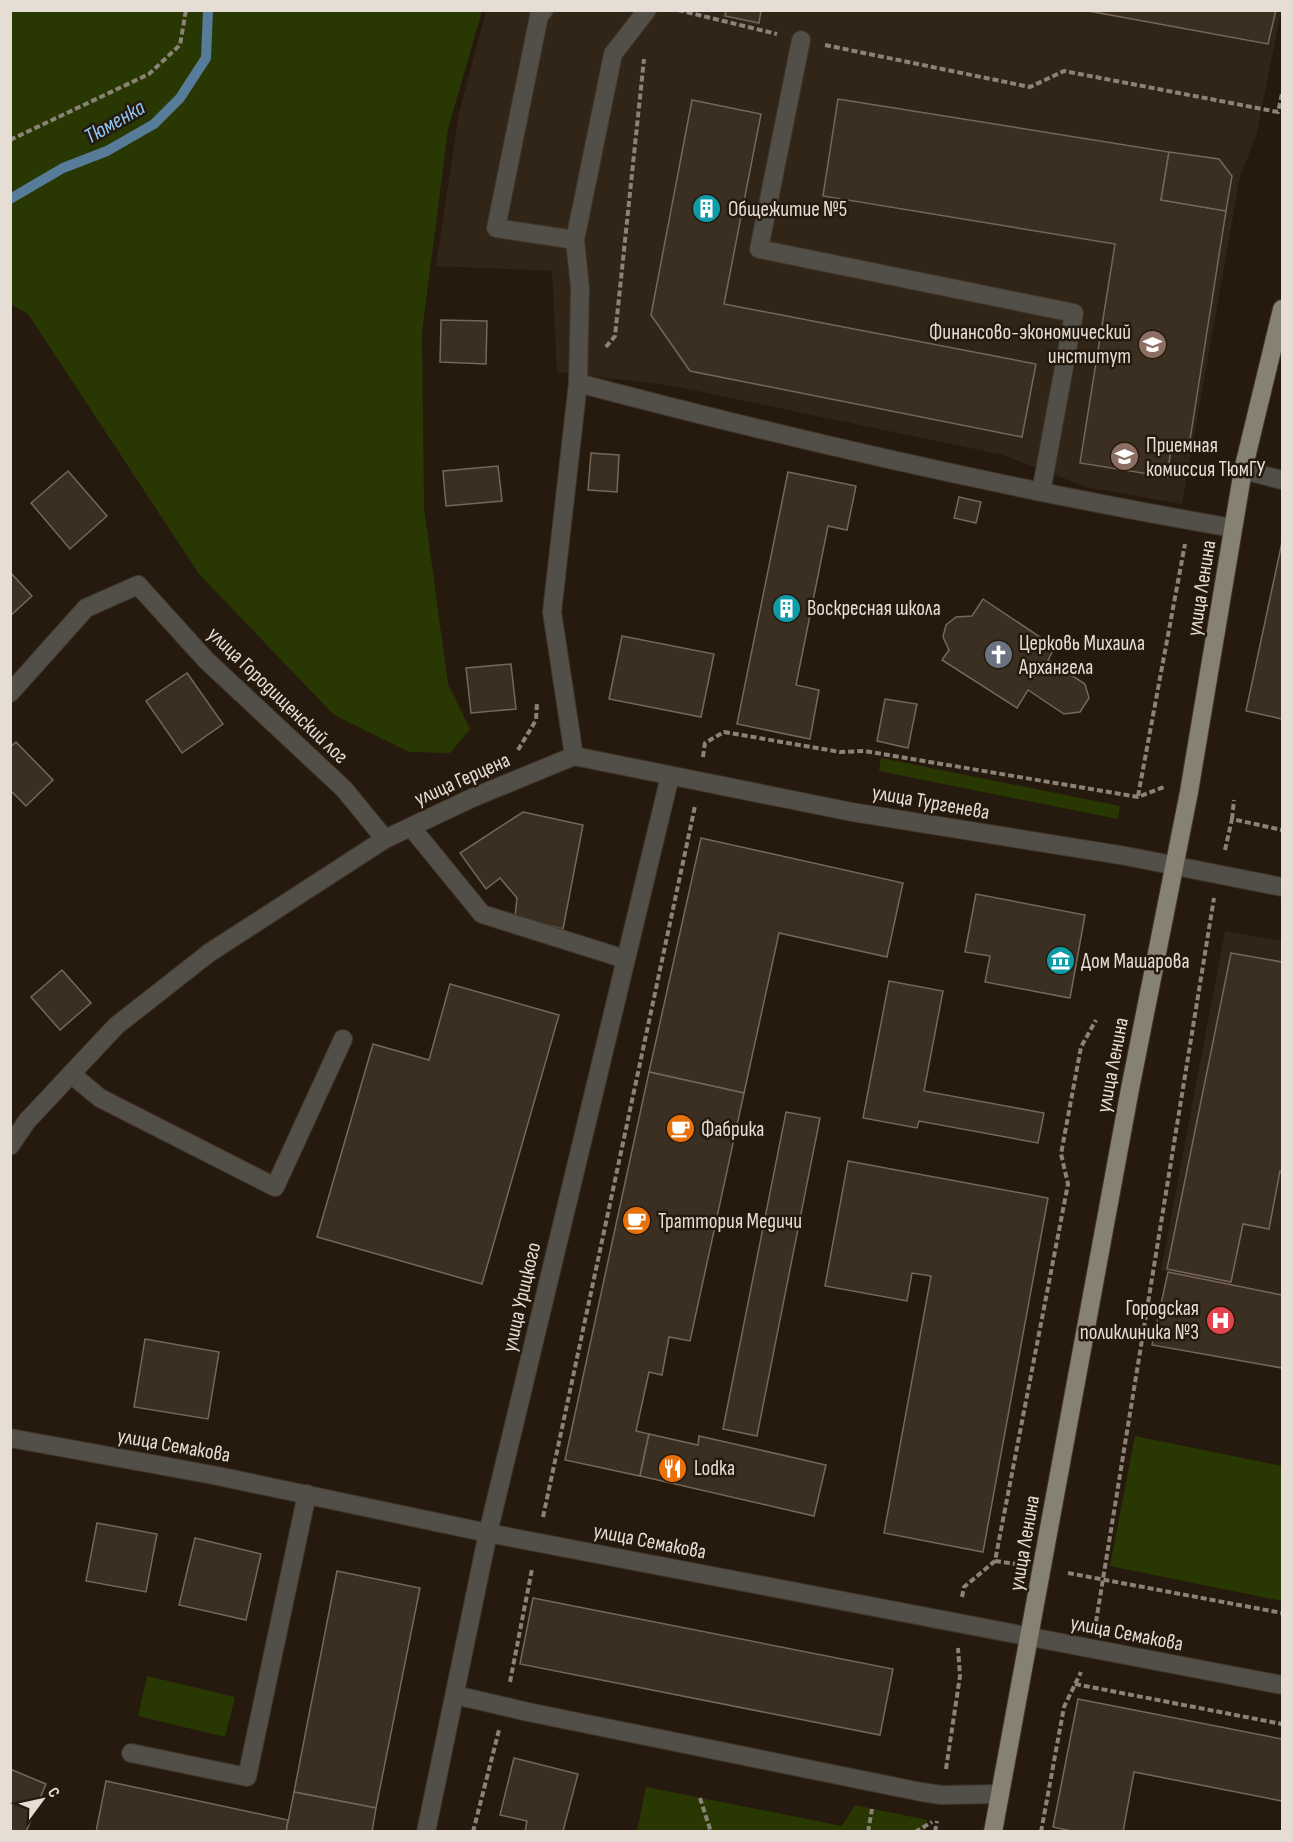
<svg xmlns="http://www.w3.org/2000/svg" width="1293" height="1842" font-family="'Sofia Sans Condensed',sans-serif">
	<rect width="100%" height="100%" fill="#251a0d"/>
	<g fill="#312517">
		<polygon points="486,11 1281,11 1256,136 1240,177 1182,504 1086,487 1003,455 673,386 557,372 552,271 436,266 459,113"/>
		<polygon points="1225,931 1282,941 1282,1295 1161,1270"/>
	</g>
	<g fill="#293803">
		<polygon points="11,10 482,11 448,129 422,333 424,507 448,684 470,729 450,753 409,752 334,715 199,574 28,314 11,304"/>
		<polygon points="881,758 1120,806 1118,819 879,771"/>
		<polygon points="1135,1436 1282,1466 1282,1601 1110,1566"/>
		<polygon points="147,1676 235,1697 225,1737 138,1716"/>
		<polygon points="646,1787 842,1826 855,1805 927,1820 925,1832 637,1831"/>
	</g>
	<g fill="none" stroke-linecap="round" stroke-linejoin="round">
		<polyline stroke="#577c99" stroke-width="10" points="10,199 63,168 107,151 154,124 180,98 206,58 208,10"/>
	</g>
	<g fill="#3b2f21" stroke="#766859" stroke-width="1.5">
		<polygon points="726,10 761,10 759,23 725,16"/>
		<polygon points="1083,10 1276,10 1268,44"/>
		<polygon points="838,99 1169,152 1161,200 1226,211 1189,446 1172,443 1167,477 1080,463 1115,244 823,196"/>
		<polygon points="692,100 761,114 724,304 1036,364 1022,437 690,371 651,315"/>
		<polygon points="1169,152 1219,159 1232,176 1226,211 1161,200"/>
		<polygon points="441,320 487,321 486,364 440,362"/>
		<polygon points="591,453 619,455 617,492 588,490"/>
		<polygon points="498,466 502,501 446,506 443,471"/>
		<polygon points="68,471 107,516 70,549 31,503"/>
		<polygon points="788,472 856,486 847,530 828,526 796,685 819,690 810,739 737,724"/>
		<polygon points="959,497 981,502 976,523 954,518"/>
		<polygon points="1282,542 1282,719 1246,711"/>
		<polygon points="10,572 32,596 10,616"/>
		<polygon points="983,599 1055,647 1048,660 1085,684 1089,698 1080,712 1064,714 1028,690 1017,708 942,660 949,650 943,637 946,625 956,617 972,616"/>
		<polygon points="622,636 714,654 701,717 609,699"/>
		<polygon points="511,664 516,709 471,713 466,668"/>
		<polygon points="187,673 223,724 182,753 146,701"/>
		<polygon points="885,699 917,704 908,748 877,741"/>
		<polygon points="16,742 53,780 26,806 10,790 10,747"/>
		<polygon points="523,812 583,825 563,929 515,917 517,898 500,878 486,889 460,853"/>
		<polygon points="701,838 903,883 887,957 779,933 744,1093 649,1072"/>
		<polygon points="976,894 1085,915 1070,998 985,982 990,956 965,952"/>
		<polygon points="1231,953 1282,962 1282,1172 1280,1171 1269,1229 1243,1224 1231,1282 1167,1269"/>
		<polygon points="62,970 91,1003 60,1030 31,997"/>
		<polygon points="889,981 943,991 924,1091 1044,1113 1038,1143 919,1121 917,1128 863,1118"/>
		<polygon points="450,984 559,1015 482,1284 317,1237 373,1044 429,1060"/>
		<polygon points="649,1072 744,1093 690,1341 669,1337 662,1375 649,1372 636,1431 649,1434 640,1476 565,1460"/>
		<polygon points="786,1112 820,1118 757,1436 723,1429"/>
		<polygon points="848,1161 1048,1198 983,1552 884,1533 931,1276 912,1273 907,1301 825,1286"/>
		<polygon points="1168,1272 1282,1295 1282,1368 1152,1345"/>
		<polygon points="145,1339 219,1352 208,1419 134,1407"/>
		<polygon points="649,1434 698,1445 699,1436 826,1465 814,1516 640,1476"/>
		<polygon points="97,1523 157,1534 146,1592 86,1581"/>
		<polygon points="195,1538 261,1554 246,1620 179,1605"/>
		<polygon points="337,1571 420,1588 376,1808 294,1792"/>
		<polygon points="533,1598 893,1669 880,1735 520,1664"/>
		<polygon points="1078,1699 1282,1739 1282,1801 1134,1772 1123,1832 1076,1832 1053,1827"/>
		<polygon points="514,1758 578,1774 563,1831 566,1832 525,1832 527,1821 500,1815"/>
		<polygon points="10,1769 46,1784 26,1832 10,1832"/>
		<polygon points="106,1781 288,1820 286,1832 96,1832"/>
		<polygon points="294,1792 376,1808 372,1832 286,1832"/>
	</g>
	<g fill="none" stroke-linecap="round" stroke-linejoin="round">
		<defs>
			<g id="minor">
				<polyline points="544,10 539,16 496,228 575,240"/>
				<polyline points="801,40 759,249 1074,313 1041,492"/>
				<path d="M578,383C794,440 1013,490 1233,528"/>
				<polyline points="1243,470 1282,480"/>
				<polyline points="10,693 86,608 138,585 206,660 344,789 385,839"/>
				<polyline points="574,756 552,612 578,383 580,288 575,240 613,54 647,10"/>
				<polyline points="574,756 852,812 1126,856 1282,887"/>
				<polyline points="411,827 482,914 625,959"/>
				<polyline points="71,1074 100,1098 275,1187 343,1039"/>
				<polyline points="10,1146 27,1121 116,1026 209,953 385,839 472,798 574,756"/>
				<polyline points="10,1438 213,1475 488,1533 1282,1685"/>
				<polyline points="455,1695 528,1712 921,1792 941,1795 1000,1794"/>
				<polyline points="131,1753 247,1777 307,1494"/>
				<polyline points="426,1832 488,1533 670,776"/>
			</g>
			<polyline id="major" points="993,1832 1130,1089 1189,792 1243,470 1282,309"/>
		</defs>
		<use href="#minor" stroke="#403529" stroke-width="20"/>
		<use href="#major" stroke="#403529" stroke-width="20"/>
		<g stroke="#8c8378" stroke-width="4" stroke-dasharray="6 3" stroke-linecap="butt">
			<polyline points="678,10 777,34"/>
			<polyline points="825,45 1030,87 1064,71 1278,112 1282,94"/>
			<polyline points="10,140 149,74 180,45 186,10"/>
			<polyline points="606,347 615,336 644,59"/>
			<polyline points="518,750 536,720 537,703"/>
			<polyline points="703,757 705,743 724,732 840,752 865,751 1138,797 1164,787"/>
			<polyline points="1138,796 1185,544"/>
			<polyline points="1232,819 1234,800"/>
			<polyline points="1225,850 1232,819 1282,830"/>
			<polyline points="543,1517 695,806"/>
			<polyline points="995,1561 1016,1564"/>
			<polyline points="1068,1573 1282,1613"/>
			<polyline points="962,1597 964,1587 995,1561 1068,1184 1061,1154 1081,1047 1096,1020"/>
			<polyline points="1096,1622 1214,898"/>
			<polyline points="510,1682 532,1569"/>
			<polyline points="1075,1684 1282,1724"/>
			<polyline points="946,1769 960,1676 958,1648"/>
			<polyline points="700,1798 711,1832"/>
			<polyline points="473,1832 499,1730"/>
			<polyline points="868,1832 872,1809"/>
			<polyline points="915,1832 932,1822"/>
			<polyline points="935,1832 937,1821"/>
			<polyline points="1041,1832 1064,1707 1081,1672"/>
		</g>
		<use href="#minor" stroke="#514f47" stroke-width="18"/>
		<use href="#major" stroke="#868171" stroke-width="18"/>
	</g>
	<defs>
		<symbol id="building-disc" viewBox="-11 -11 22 22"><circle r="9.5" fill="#0f9aa8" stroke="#251a0d"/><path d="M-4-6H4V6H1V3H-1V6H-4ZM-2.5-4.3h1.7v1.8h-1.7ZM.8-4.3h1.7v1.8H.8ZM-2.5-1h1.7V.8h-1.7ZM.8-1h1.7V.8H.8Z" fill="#fff"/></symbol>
		<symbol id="university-disc" viewBox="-11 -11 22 22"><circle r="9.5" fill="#8d6e63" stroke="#251a0d"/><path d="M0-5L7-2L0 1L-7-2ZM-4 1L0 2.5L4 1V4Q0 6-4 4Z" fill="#fff"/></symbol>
		<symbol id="church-disc" viewBox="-11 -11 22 22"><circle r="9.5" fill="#6b7280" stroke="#251a0d"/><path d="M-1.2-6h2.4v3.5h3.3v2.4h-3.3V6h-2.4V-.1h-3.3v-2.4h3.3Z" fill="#fff"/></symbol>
		<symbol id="museum-disc" viewBox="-11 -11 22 22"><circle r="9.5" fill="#0f9aa8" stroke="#251a0d"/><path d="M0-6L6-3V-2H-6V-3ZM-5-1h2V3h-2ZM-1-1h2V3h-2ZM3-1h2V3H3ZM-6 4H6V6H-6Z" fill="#fff"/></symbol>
		<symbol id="cafe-disc" viewBox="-11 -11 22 22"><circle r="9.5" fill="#e8710a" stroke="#251a0d"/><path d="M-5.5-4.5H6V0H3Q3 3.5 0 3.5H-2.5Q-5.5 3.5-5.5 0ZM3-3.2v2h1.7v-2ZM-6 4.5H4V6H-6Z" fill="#fff"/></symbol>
		<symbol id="hospital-disc" viewBox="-11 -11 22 22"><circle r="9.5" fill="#e0444e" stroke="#251a0d"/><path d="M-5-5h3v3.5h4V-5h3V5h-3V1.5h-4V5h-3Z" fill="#fff"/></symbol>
		<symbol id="restaurant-disc" viewBox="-11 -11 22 22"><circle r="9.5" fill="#e8710a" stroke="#251a0d"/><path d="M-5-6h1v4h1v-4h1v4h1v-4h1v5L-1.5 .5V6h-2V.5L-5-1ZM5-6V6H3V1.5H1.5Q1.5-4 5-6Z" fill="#fff"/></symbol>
	</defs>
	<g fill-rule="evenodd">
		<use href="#building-disc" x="690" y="192" width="33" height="33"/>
		<use href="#university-disc" x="1136" y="328" width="33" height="33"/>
		<use href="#university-disc" x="1108" y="440" width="33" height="33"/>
		<use href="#building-disc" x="770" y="592" width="33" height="33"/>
		<use href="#church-disc" x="982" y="638" width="33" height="33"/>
		<use href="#museum-disc" x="1044" y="944" width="33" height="33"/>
		<use href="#cafe-disc" x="664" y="1112" width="33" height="33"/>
		<use href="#cafe-disc" x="620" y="1204" width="33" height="33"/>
		<use href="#hospital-disc" x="1204" y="1304" width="33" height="33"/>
		<use href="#restaurant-disc" x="656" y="1452" width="33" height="33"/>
	</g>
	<g text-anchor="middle" stroke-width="5" stroke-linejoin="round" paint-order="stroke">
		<g font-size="21" fill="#e6ded5" stroke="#251a0d" text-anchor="start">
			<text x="728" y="216">Общежитие №5</text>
			<text x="1131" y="339" text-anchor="end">Финансово-экономический<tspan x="1131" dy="24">институт</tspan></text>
			<text x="1146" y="452">Приемная<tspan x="1146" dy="24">комиссия ТюмГУ</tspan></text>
			<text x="807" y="615">Воскресная школа</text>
			<text x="1019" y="650">Церковь Михаила<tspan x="1019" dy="24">Архангела</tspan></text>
			<text x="1081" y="968">Дом Машарова</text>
			<text x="701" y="1136">Фабрика</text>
			<text x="658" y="1228">Траттория Медичи</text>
			<text x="1199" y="1315" text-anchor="end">Городская<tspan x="1199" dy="24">поликлиника №3</tspan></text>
			<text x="694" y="1475">Lodka</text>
		</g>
		<g font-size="21" fill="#e6ded5" stroke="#251a0d">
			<text transform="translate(1201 588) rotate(-81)" y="7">улица Ленина</text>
			<text transform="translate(278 695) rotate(44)" y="7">улица Городищенский лог</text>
			<text transform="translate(462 779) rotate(-24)" y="7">улица Герцена</text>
			<text transform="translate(931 802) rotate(10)" y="7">улица Тургенева</text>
			<text transform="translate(1112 1065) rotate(-79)" y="7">улица Ленина</text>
			<text transform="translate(521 1297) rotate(-77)" y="7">улица Урицкого</text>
			<text transform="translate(174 1445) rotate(10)" y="7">улица Семакова</text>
			<text transform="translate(650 1541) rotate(11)" y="7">улица Семакова</text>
			<text transform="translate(1024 1543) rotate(-80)" y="7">улица Ленина</text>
			<text transform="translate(1127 1633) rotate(11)" y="7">улица Семакова</text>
		</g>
		<g font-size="22" font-style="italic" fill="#92c8f8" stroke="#251a0d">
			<text transform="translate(114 121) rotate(-30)" y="8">Тюменка</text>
		</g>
	</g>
	<rect width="1293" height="1842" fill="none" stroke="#e6ded5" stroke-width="24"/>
	<g transform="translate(42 1800) rotate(57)" stroke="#251a0d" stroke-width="4.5" paint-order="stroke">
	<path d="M0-4.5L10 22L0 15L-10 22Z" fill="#e6ded5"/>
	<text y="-9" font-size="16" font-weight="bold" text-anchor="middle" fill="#e6ded5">С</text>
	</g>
</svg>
